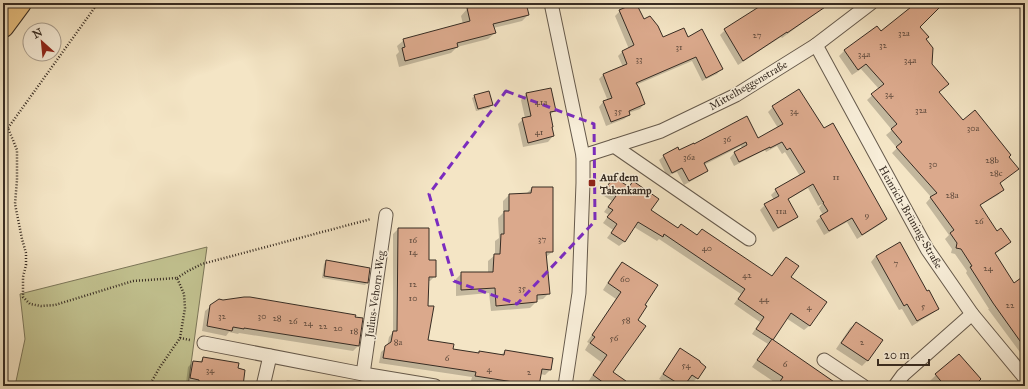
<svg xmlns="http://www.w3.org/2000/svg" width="1028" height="389" font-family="'IM FELL Great Primer',serif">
	<rect width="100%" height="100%" fill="#f4e5c5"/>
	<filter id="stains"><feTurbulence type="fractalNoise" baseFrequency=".005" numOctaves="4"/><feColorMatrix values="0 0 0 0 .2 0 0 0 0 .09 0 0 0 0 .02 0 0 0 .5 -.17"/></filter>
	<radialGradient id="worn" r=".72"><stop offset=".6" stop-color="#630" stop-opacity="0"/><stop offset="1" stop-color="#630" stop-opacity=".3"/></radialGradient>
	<polygon fill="#c2c290" stroke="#7c775a" points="207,247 188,386 15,386 25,339 20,294"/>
	<g fill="#0003">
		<polygon points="469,3 525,3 528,15 522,21 493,28 495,33 488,39 457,47 451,53 399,67 396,55 399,52 397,46 404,40 463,24 461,16 467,9 471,8"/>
		<polygon points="752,3 830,3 782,38 781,37 738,65 720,35 725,30 757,10"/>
		<polygon points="904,3 943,3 918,27 924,40 938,93 963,121 1008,157 1017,169 1012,174 999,184 1003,190 998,195 979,206 996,232 1010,242 1004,248 995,254 1014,284 1025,283 1025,359 988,309 989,309 966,273 967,271 955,254 951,253 952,249 945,239 949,235 926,203 931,197 892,153 897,148 886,135 892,130 867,100 879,89 861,69 852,75 839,56 844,51 877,27 881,33 910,9"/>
		<polygon points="620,11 643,20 663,38 687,38 721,69 717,74 702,81 692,61 636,85 644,104 640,109 628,113 629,115 624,119 606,126 599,107 603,102 608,101 599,79 603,75 623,67 618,56 622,52 629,49 615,16"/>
		<polygon points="550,89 555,110 550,115 553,136 548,142 523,147 518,124 523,119 525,118 521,100 526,94"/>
		<polygon points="799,91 824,129 886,219 881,224 857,239 847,222 824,235 816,221 823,215 819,208 822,204 818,206 808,188 787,200 796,217 792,221 773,232 760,210 765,205 774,200 771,195 776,190 800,176 785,152 782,154 777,146 766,152 765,150 734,166 730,158 734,153 742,148 741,146 704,165 707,171 702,175 684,185 677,172 667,176 659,160 664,156 679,151 758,139 778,128 768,112 773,107"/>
		<polygon points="475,96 492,105 489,108 476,111 472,98"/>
		<polygon points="614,178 628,188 633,182 650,210 678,228 697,236 771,277 781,263 786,258 790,277 826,302 809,326 804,330 786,318 771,340 840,386 776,386 777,384 752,367 768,344 752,334 760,322 734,304 741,294 659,239 657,241 634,227 624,242 619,246 607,238 613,230 603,223 609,215 604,212 612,201 601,194 609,183"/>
		<polygon points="532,188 552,252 546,257 549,293 543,299 536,300 536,302 530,308 491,311 489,293 456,296 456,279 462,273 488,273 488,261 495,255 495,241 499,238 498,218 503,213 503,201 509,195 526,194"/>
		<polygon points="398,229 428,260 435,276 430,281 428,281 427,340 452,350 500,356 505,351 552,358 550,370 545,375 540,374 538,386 503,386 471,381 472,377 379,363 381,352 387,347 389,337 393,332 393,234"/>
		<polygon points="876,256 927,292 938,308 933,313 912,326 902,309 899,310 871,262"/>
		<polygon points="326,261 367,283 365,285 322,278 324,264"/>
		<polygon points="622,263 644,305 612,372 618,386 594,386 588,382 601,362 585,350 589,343 587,342 616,299 603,290 616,269"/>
		<polygon points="211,306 362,319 358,346 353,351 239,333 238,334 229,332 226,336 202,331 205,311"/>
		<polygon points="856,323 867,361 862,366 836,349 850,328"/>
		<polygon points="681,349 697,378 692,383 687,380 683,386 657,386 661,380 659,379 676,354"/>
		<polygon points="203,358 237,369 242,386 195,386 195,384 186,383 188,367 193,362 199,363"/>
		<polygon points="936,375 973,386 934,386 930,381"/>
		<polygon points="287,380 323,386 282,386"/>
	</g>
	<g fill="#dba98c" stroke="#372c23">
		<polygon points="488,3 526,3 529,15 493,24 496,33 457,43 458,47 405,61 402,48 405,47 403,39 470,21 467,8"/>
		<polygon points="636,3 644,19 650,16 658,26 663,37 684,28 688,37 702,29 723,69 706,78 696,57 636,83 639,88 645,104 629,111 630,115 611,122 603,101 612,98 603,74 627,64 622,51 634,45 619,10"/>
		<polygon points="765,3 831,3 787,33 787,32 743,61 724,29"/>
		<polygon points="916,3 944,3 920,27 929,37 926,39 933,48 932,64 949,84 939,92 963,120 975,110 1011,155 1009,157 1019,169 1000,183 1004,190 980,205 997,231 1001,228 1011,242 995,253 1014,283 1025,275 1025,348 993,303 970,267 972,266 961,249 956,248 957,243 950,233 954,230 930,197 937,193 896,147 902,142 891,129 897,124 871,94 884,84 866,64 858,70 844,50 877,26 881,31"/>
		<polygon points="551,88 556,111 550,112 553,127 552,127 554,136 528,143 522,118 531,116 526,93"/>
		<polygon points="799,89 824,128 833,123 887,219 862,235 852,218 829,231 820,216 828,211 823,203 824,202 823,202 813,184 788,199 798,217 778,228 764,204 779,196 775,189 805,172 790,148 787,150 782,142 770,148 770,147 739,162 734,152 747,145 746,142 704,163 708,171 689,181 682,168 672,173 663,155 678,147 679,150 694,143 694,144 747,116 758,138 783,124 772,106"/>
		<polygon points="489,91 493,105 478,109 474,95"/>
		<polygon points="614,177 629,187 633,181 659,199 651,210 678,228 681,224 697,235 702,229 772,276 786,257 799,266 791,277 827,302 810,326 791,313 773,340 756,329 764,317 738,299 745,289 664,234 663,237 638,222 625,242 611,233 617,224 607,217 613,210 608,207 616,196 605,189"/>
		<polygon points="532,187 553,187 553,252 546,252 550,294 537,295 537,302 496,306 495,288 461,290 461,272 493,272 494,254 500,254 501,234 504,234 504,211 509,211 509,194 531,193"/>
		<polygon points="398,228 429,228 429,260 436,260 436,277 429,277 428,306 434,306 428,340 454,344 453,349 479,353 479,351 504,355 505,350 553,358 551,370 542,369 539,386 475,376 476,372 383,358 385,346 391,342 393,331 397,331"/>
		<polygon points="900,242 927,291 929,290 939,309 917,321 907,304 904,306 876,256"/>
		<polygon points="326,260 370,268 368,283 324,276"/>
		<polygon points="622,262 658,285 645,305 647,306 638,320 646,326 613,372 633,386 608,386 593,375 607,355 590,343 595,337 592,335 621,292 608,283"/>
		<polygon points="244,297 250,297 356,315 355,317 363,318 359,346 244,328 244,329 233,327 232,331 207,326 210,305 219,299 223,300"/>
		<polygon points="856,322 883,340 868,361 841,343"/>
		<polygon points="772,339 840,386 777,386 783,377 757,360"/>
		<polygon points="680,348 700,361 700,362 706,367 698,379 692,375 684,386 682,386 663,374"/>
		<polygon points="959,354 981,379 974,386 945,386 935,374"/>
		<polygon points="203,357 239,363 238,368 245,370 243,386 206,386 199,385 199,380 190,378 193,361 202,362"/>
	</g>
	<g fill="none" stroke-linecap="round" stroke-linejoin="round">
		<defs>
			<g id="minor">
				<polyline points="551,3 583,156 583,183 579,293 565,386"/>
				<polyline points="816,45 927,249 972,314 1025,378"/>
				<polyline points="614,146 749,239"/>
				<polyline points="583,156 661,131 736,95 816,45 871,3"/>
				<polyline points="204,343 363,374 435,386"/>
				<polyline points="824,360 863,386"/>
				<polyline points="363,374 386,215"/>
				<polyline points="263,386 270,356"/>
				<polyline points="895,386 903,375 972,314"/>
			</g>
			<polyline id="trunk" points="3,26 20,3"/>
		</defs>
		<use href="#minor" stroke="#665a4c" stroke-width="15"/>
		<use href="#trunk" stroke="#372c23" stroke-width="24"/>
		<g stroke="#372c23" stroke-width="2.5" stroke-dasharray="1 2" stroke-linecap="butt">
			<polyline points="3,122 8,128 17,150 17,180 15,204 22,239 26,253 26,265 23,277 23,297 30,304 41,306 55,305 133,281 177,278 184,294 185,308 180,338 160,367 149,386"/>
			<polyline points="8,128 98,3"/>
			<polyline points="177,278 188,271 202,264 371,219"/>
			<polyline points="180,338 190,340"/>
		</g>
		<use href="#minor" stroke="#f8eed9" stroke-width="13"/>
		<use href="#trunk" stroke="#eac282" stroke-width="22"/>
	</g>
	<path fill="none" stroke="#7b2cbf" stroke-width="3" stroke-dasharray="8 5" stroke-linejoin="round" d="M506,91L594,124L595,221L517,304L454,281L429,194Z"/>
	<rect fill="#8f2418" stroke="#f8eed9" stroke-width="1.5" x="588" y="179" width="8" height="8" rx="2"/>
	<g text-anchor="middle" stroke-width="3" stroke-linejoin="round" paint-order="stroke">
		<g font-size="9" fill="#604b3d">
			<text x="904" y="36">32a</text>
			<text x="757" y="38">27</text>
			<text x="883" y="48">32</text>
			<text x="679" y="50">31</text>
			<text x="864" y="57">34a</text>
			<text x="639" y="62">33</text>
			<text x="910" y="63">34a</text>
			<text x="889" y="97">34</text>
			<text x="541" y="105">41a</text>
			<text x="921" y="113">32a</text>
			<text x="618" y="114">35</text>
			<text x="794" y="114">34</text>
			<text x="973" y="131">30a</text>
			<text x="539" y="135">41</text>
			<text x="727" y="142">36</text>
			<text x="689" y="160">36a</text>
			<text x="992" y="163">28b</text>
			<text x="933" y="167">30</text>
			<text x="996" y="176">28c</text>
			<text x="836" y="180">11</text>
			<text x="952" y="198">28a</text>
			<text x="781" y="214">11a</text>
			<text x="867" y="218">9</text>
			<text x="979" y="224">26</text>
			<text x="542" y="242">37</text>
			<text x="413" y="243">16</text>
			<text x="707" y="251">40</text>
			<text x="413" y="255">14</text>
			<text x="896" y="266">7</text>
			<text x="988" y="271">24</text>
			<text x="747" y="278">42</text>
			<text x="625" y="282">60</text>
			<text x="413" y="287">12</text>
			<text x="522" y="291">35</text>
			<text x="413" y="301">10</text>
			<text x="764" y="302">44</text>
			<text x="1010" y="308">22</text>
			<text x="923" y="309">5</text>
			<text x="809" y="310">4</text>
			<text x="222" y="319">32</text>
			<text x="262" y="319">30</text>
			<text x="277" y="321">28</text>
			<text x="626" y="323">58</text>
			<text x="293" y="324">26</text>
			<text x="308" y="326">24</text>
			<text x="323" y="329">22</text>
			<text x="338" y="331">20</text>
			<text x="354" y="334">18</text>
			<text x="614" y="341">56</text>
			<text x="398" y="345">8a</text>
			<text x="862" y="345">2</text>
			<text x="447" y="361">6</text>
			<text x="785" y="367">6</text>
			<text x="686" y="368">54</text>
			<text x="489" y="372">4</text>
			<text x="210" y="373">34</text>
			<text x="529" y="375">2</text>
		</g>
		<g font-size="11" fill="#372c23" stroke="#f8eed9">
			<text transform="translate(748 85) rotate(-30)" y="4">Mittelheggenstraße</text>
			<text transform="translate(911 217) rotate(60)" y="4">Heinrich-Brüning-Straße</text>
			<text transform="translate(375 294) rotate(-82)" y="4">Julius-Vehorn-Weg</text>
		</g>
		<g font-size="11" font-weight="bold" fill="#372c23" stroke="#f8eed9" text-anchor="start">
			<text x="600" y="181">Auf dem<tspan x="600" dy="13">Takenkamp</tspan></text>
		</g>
	</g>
	<rect width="1028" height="389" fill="none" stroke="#f4e5c5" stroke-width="16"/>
	<rect x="4" y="4" width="1020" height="381" fill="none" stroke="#372c23" stroke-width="2"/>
	<rect x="8" y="8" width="1012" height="373" fill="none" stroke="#372c23"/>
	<g transform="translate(42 42) rotate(333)"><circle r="19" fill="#f8eed9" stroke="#aba090"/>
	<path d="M0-3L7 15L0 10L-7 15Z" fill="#8f2418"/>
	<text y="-6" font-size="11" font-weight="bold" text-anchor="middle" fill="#372c23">N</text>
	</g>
	<path d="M878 359v6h51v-6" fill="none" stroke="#372c23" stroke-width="2"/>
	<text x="884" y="359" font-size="12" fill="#372c23" stroke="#f8eed9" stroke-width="3" paint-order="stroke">20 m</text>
	<rect width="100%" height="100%" filter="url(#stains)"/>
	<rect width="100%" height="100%" fill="url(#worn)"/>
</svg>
